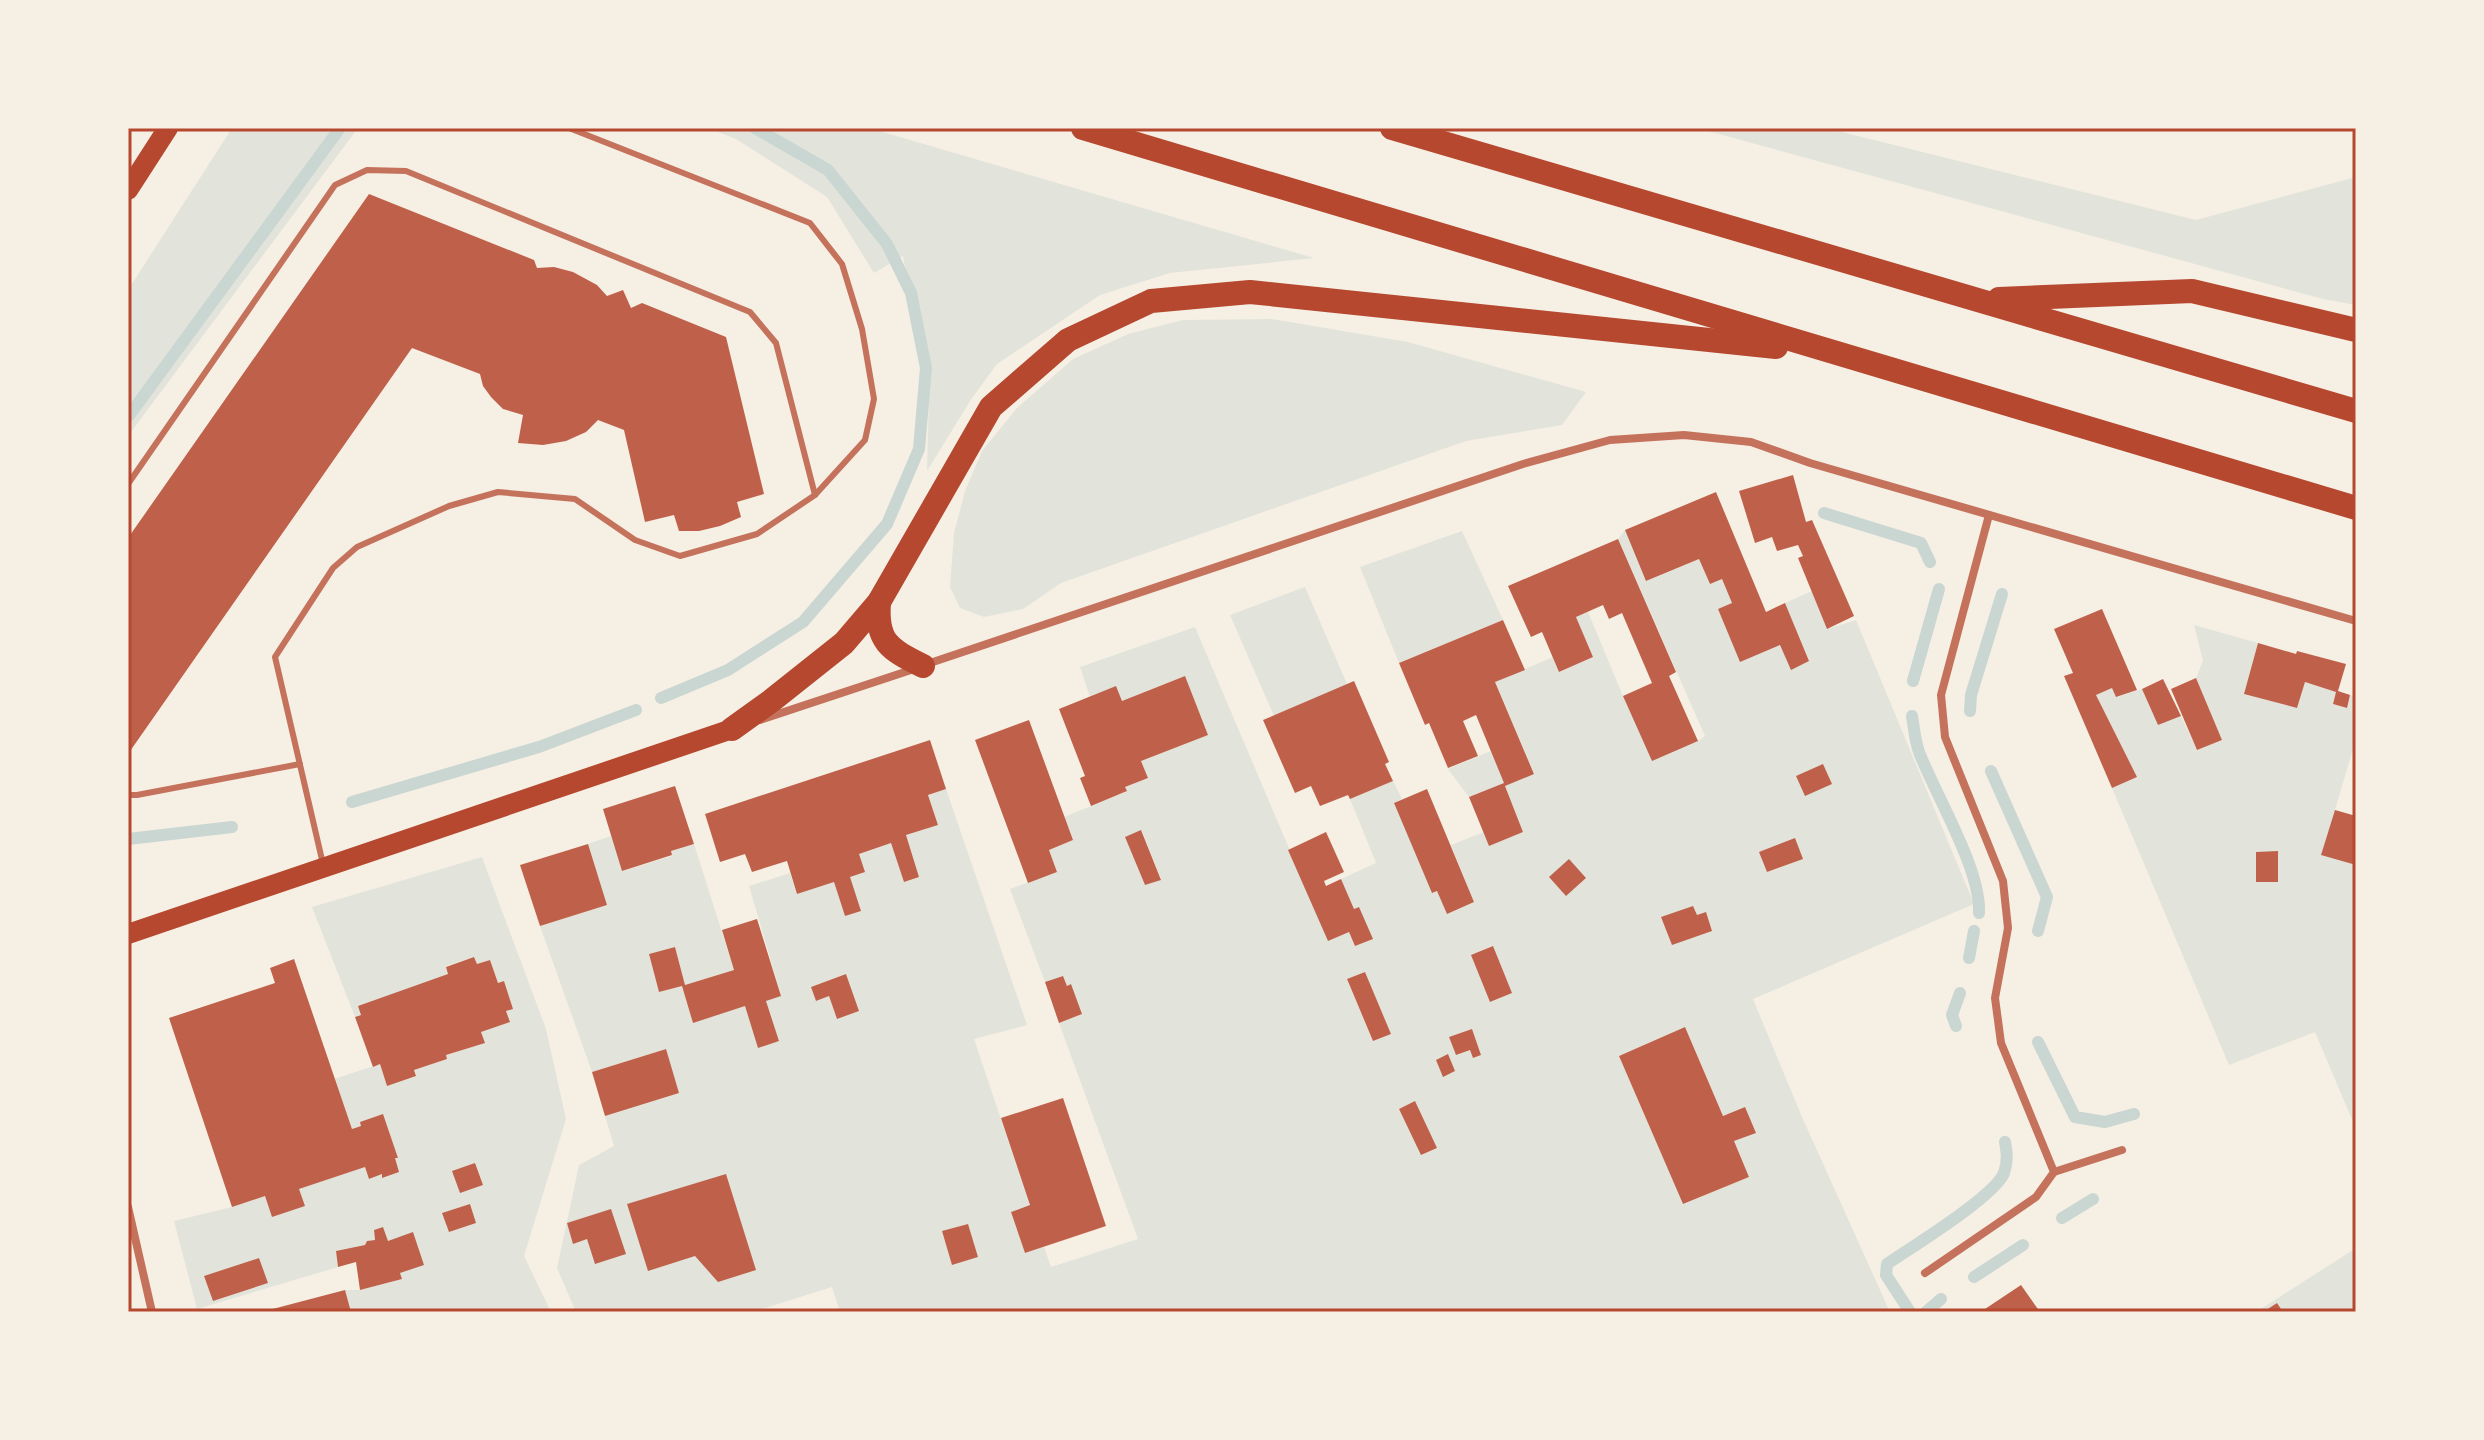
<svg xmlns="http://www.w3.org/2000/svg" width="2484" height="1440" font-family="Poppins,sans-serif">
	<rect width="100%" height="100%" fill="#f6efe4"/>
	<g fill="#e2e4dc" fill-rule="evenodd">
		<polygon points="232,128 358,128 128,436 128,290"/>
		<polygon points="708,128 869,128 1314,258 1170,273 1100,295 997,364 972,398 927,471 929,393 903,256 874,273 827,197 736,139"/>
		<polygon points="1697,128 1826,128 2196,220 2356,177 2356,305 2323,299"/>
		<polygon points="1272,319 1408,342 1586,392 1562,425 1466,441 1061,583 1023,609 984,617 960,608 950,587 954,533 965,491 982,451 1017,408 1073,359 1128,334 1183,320"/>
		<path d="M1625,530L1647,581L1699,559L1710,584L1722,579L1732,603L1719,609L1740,661L1780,645L1791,669L1809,661L1785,603L1812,591L1827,629L1856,620L1974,904L1753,999L1802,1117L1890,1312H840L832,1287L752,1312H576L557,1268L579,1165L614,1146L605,1116L679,1093L665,1049L592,1072L540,926L607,905L588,844L611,836L623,871L672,856L671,851L694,844L734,970L685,985L675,947L649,954L659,992L682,986L693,1022L745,1006L758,1047L779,1041L766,1001L781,995L749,886L790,873L797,894L834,882L845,916L850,877L859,854L891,843L904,882L919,877L906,835L938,825L928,795L946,789L1027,1025L974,1039L1030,1205L1011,1212L1025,1253L1044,1247L1051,1267L1138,1239L1059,1023L1082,1014L1071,985L1067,986L1063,976L1045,982L1010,889L1057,872L1049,850L1073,840L1064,817L1126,792L1125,787L1148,778L1141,761L1185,676L1122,701L1116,687L1090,697L1080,667L1195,627L1328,940L1349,932L1355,946L1359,907L1354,909L1341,879L1376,863L1350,799L1393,781L1402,799L1394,803L1432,892L1437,891L1447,914L1474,902L1451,845L1484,832L1490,845L1523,832L1505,786L1534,773L1495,682L1553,657L1560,672L1593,657L1576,617L1588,612L1623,696L1698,741L1705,736L1618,539ZM1142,831L1161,879L1145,885L1125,837ZM1760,852L1802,859L1767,872ZM1492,946L1512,993L1491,1002L1471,955ZM1365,972L1391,1034L1373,1041L1347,980ZM846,974L859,1011L837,1019L829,996L816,1001L811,987ZM1685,1027L1723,1116L1745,1108L1755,1133L1734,1141L1749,1177L1683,1204L1619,1056ZM1472,1029L1481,1055L1473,1058L1470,1050L1456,1055L1449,1037ZM1414,1102L1437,1148L1422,1155L1399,1109ZM967,1224L978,1257L953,1265L942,1232Z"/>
		<polygon points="1462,531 1503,620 1399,663 1360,567"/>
		<polygon points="1305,587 1347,684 1274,716 1230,615"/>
		<path d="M2194,625L2258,643L2244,694L2297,708L2305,682L2336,692L2333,704L2346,708L2350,695L2356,696V739L2322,854L2356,865V1129L2315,1032L2229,1065L2112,788L2137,777L2096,695L2112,688L2117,697L2142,689L2158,725L2181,716L2197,750L2222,740L2196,678L2203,661ZM2256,852H2278V882L2256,881Z"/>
		<polygon points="1491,751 1504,783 1469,797 1448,769"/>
		<polygon points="482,857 546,1029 566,1119 524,1256 551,1312 351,1312 345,1290 360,1290 402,1279 383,1227 374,1230 375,1240 368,1241 365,1245 336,1251 338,1267 197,1309 174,1221 232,1207 265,1196 272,1217 305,1206 299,1189 365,1167 369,1179 382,1174 382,1177 395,1158 397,1158 383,1115 361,1122 361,1126 352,1129 334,1079 380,1064 387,1086 416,1076 414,1070 447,1059 446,1055 484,1043 481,1032 510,1021 506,1011 513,1009 504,981 498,983 490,960 477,964 474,957 446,966 448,974 355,1017 312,907"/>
		<polygon points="2356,1248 2356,1312 2283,1312 2277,1303 2263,1312 2256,1312"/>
	</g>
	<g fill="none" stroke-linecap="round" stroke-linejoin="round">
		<g stroke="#c9d6d2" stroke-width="12">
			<polyline points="128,417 340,128"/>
			<polyline points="1824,513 1921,543 1930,562"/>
			<polyline points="1913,681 1939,589"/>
			<polyline points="661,698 728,670 803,622 887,524 919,449 926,368 911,293 887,244 828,170 755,128"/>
			<polyline points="1970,711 1971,695 2002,594"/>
			<path d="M1912,716C1914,728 1915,741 1919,752C1936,796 1981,869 1979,913"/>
			<polyline points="1991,771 2047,897 2038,931"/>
			<polyline points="352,802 539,747 636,710"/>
			<polyline points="128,839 232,827"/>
			<polyline points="1969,958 1974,931"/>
			<polyline points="1956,1026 1952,1015 1960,993"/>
			<polyline points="2038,1042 2075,1117 2105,1122 2134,1114"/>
			<polyline points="2062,1218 2093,1199"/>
			<polyline points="1974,1277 2023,1245"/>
			<path d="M1910,1312L1886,1275L1887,1264C1912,1247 1995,1196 2004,1173C2008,1162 2007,1153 2005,1142"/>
			<polyline points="1926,1312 1941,1299"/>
		</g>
	</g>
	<g fill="#bf614a">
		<polygon points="369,194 534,260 537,268 554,267 573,272 597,285 607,296 623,290 631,308 642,303 726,337 764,494 737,502 741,517 720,526 699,531 679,531 674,515 645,522 624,430 598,420 586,432 566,441 543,445 518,443 523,415 503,409 491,397 483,386 480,374 412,348 128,754 128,538"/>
		<polygon points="1793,475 1806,522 1812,520 1854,616 1827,629 1798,558 1803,556 1798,545 1777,551 1772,537 1755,543 1739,491"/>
		<polygon points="1716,492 1766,612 1785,603 1809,661 1791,670 1780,645 1740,662 1718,609 1732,603 1722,579 1710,584 1699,559 1646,581 1625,530"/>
		<polygon points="1618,539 1676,672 1669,676 1698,741 1652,761 1623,696 1652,683 1622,613 1609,619 1603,605 1576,617 1593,657 1559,672 1542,632 1531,637 1508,586"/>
		<polygon points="2102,609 2137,690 2116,697 2112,688 2096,695 2137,777 2112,788 2064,676 2073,673 2054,629"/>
		<polygon points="1503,620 1525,670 1495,682 1534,774 1505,786 1523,832 1489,846 1469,797 1504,783 1476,715 1463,721 1478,756 1448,768 1429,723 1425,725 1399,663"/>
		<polygon points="2258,643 2296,654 2297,651 2346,664 2338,691 2350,695 2347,708 2333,704 2336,692 2305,682 2297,708 2244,694"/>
		<polygon points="1185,676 1208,735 1141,761 1148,778 1125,787 1127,791 1091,806 1080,778 1085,776 1059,709 1116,686 1122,701"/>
		<polygon points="2196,678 2222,740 2197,750 2171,689"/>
		<polygon points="2163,679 2181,716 2158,725 2142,689"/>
		<polygon points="1354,681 1389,762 1385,764 1393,781 1350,799 1348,795 1320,806 1311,786 1295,793 1263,720"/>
		<polygon points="1029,720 1073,840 1049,850 1057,872 1028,883 975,740"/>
		<polygon points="930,740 946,789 928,795 938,825 906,835 919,877 904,882 891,843 859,854 865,872 850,877 861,911 845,916 834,882 797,894 787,861 752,872 745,854 720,862 705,814"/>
		<polygon points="1823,764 1832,784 1805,796 1796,776"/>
		<polygon points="675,786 694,844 671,851 672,855 622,871 603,809"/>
		<polygon points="1427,789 1474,902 1447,914 1437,891 1432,893 1394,803"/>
		<polygon points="2335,810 2356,816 2356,865 2321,855"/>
		<polygon points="1141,830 1161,880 1145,885 1125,837"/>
		<polygon points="1326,832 1344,872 1324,881 1326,886 1341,879 1354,909 1359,907 1373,939 1355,946 1349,932 1328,941 1288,850"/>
		<polygon points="1795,838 1803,859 1767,872 1759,852"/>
		<polygon points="588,844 607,905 540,926 520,865"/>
		<polygon points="2278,851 2278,882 2256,882 2256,852"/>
		<polygon points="1569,859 1586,878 1566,896 1549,877"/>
		<polygon points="1693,906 1697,915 1706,912 1712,931 1672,945 1661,917"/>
		<polygon points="757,919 781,996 766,1001 779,1041 758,1048 745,1006 693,1023 682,986 659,992 649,954 675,947 685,985 734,970 722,930"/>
		<polygon points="1493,946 1512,993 1490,1002 1471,955"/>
		<polygon points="474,957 477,964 490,960 498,983 504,981 513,1009 506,1011 510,1022 481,1032 485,1043 446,1055 447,1059 414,1070 416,1076 387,1086 380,1064 373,1067 355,1017 361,1015 358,1006 448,974 446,967"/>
		<polygon points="294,959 352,1129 361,1126 360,1122 383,1114 398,1158 395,1158 399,1172 382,1178 382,1174 369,1179 365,1167 299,1189 305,1206 272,1217 265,1196 232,1207 169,1018 275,983 270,968"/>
		<polygon points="1365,972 1391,1034 1373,1041 1347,979"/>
		<polygon points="846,974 859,1011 837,1019 829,996 816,1001 811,987"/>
		<polygon points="1063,976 1067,986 1071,984 1082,1014 1059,1023 1045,982"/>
		<polygon points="1685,1027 1723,1116 1745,1107 1756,1133 1734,1141 1749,1177 1683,1204 1619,1056"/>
		<polygon points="1472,1029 1481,1055 1473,1058 1470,1050 1456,1055 1449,1037"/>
		<polygon points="666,1049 679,1093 605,1116 592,1072"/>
		<polygon points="1448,1054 1455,1071 1443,1077 1436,1060"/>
		<polygon points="1063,1098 1106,1226 1025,1253 1011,1212 1030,1205 1001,1118"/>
		<polygon points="1415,1101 1437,1148 1421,1155 1399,1109"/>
		<polygon points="475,1163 483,1185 460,1193 452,1171"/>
		<polygon points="726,1174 756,1270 718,1282 695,1256 648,1271 627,1204"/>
		<polygon points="470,1204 476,1223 449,1232 442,1213"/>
		<polygon points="611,1209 626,1254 595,1264 587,1239 573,1244 567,1223"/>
		<polygon points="968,1224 978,1257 952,1265 942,1231"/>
		<polygon points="383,1227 388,1241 413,1232 424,1265 400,1273 402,1279 360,1290 356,1262 338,1267 336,1251 365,1245 367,1241 375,1240 374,1230"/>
		<polygon points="259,1258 268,1283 213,1301 204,1276"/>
		<polygon points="2021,1285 2040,1312 1981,1312 1985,1309"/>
		<polygon points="345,1290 351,1312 265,1312 265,1311"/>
		<polygon points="2277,1303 2283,1312 2263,1312"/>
	</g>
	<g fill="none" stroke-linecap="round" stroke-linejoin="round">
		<g stroke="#c5725c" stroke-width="6">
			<polyline points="128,484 335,185 367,170 406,171 750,312 776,343 815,495"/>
			<polyline points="128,795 137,795 300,764"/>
			<polyline points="323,864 275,657 333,568 357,547 449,506 498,492 575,499 635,540 680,556 757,534 815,495 865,440 874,399 862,329 842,264 810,223 569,128"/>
		</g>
		<g stroke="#c5725c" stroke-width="8">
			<polyline points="927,664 1523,464 1610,440 1684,435 1751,442 1810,463 2356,621"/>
			<polyline points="760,720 914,669"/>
			<polyline points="2054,1172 2122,1150"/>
			<polyline points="128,1207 152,1312"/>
			<polyline points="1925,1273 2036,1197 2054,1172 2001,1043 1995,998 2008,928 2003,881 1945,737 1941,695 1989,515"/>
		</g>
		<g stroke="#b5482f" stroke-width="20">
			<polyline points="128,190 168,128"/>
			<polyline points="128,934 732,729"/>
		</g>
		<g stroke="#b5482f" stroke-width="24">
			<polyline points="1083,128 2356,508"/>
			<polyline points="1392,128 2356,411"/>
			<polyline points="1999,299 2192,291 2356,330"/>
			<path d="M879,602C876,642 889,649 923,666"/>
			<polyline points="732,729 771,701 844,643 879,602 991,407 1068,340 1151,301 1250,292 1776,347"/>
		</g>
	</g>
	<rect width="2484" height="1440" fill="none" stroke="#f6efe4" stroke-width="260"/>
	<rect x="130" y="130" width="2224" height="1180" fill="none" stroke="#b5482f" stroke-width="3"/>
</svg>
